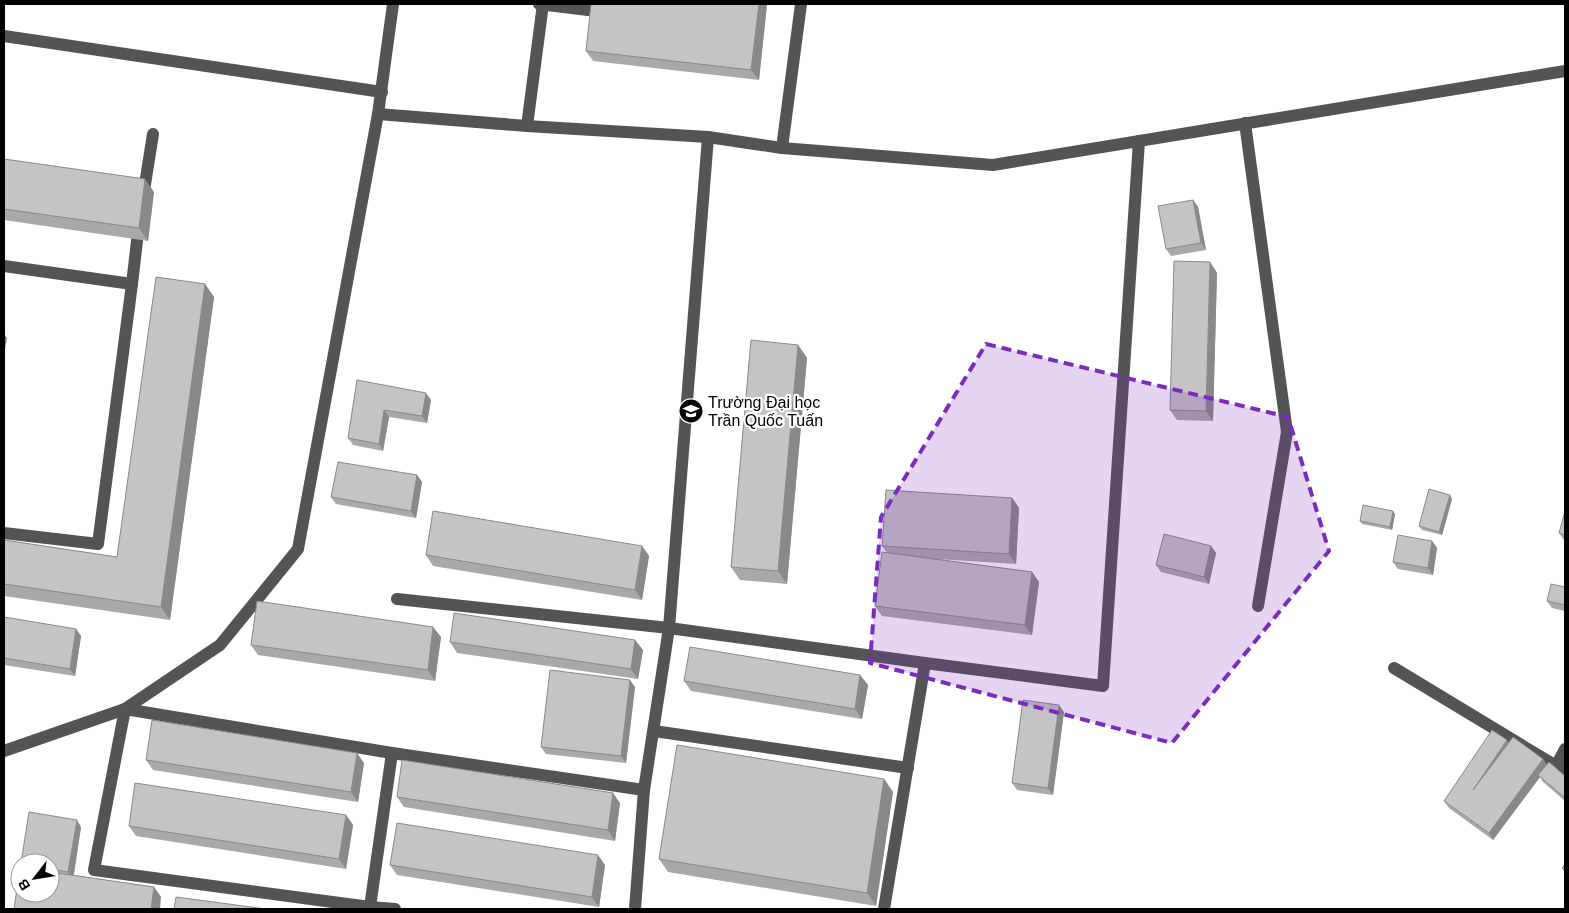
<svg xmlns="http://www.w3.org/2000/svg" width="1569" height="913" font-family="Arial,sans-serif">
	<rect width="100%" height="100%" fill="#fff"/>
	<g fill="none" stroke-linecap="round" stroke-linejoin="round">
		<g stroke="#545454" stroke-width="12">
			<polyline points="539,4 588,10 589,4"/>
			<polyline points="4,36 382,92"/>
			<polyline points="378,114 527,126 708,137 782,148 993,165 1565,71"/>
			<polyline points="1245,123 1287,432 1258,606"/>
			<polyline points="527,126 543,4"/>
			<polyline points="782,148 801,4"/>
			<polyline points="143,197 153,134"/>
			<polyline points="4,266 132,284 98,544 4,533"/>
			<polyline points="132,284 139,224"/>
			<polyline points="397,599 669,628 925,663 1103,686 1139,141"/>
			<polyline points="1394,668 1556,766 1565,773"/>
			<polyline points="654,731 908,768"/>
			<polyline points="4,751 125,709 220,645 298,549 378,114 393,4"/>
			<polyline points="1556,766 1565,749"/>
			<polyline points="370,907 392,753"/>
			<polyline points="395,909 370,907 94,870 125,709 392,753 644,790"/>
			<polyline points="635,909 644,790 669,628 708,137"/>
			<polyline points="884,909 925,663"/>
		</g>
	</g>
	<g fill="#a9a9a9">
		<polygon points="591,4 767,4 759,80 593,61 586,51"/>
		<polygon points="4,159 154,192 148,241 4,220"/>
		<polygon points="1193,200 1198,207 1206,250 1171,256 1166,249"/>
		<polygon points="1210,262 1217,273 1213,421 1177,420 1170,410"/>
		<polygon points="205,284 214,297 170,620 4,596 4,540 117,557"/>
		<polygon points="798,345 807,358 787,584 740,580 731,567"/>
		<polygon points="357,380 431,400 427,423 389,417 383,451 353,445 348,438"/>
		<polygon points="417,475 422,482 416,518 336,504 331,497"/>
		<polygon points="1450,495 1452,499 1442,535 1422,530 1419,526"/>
		<polygon points="1012,498 1019,508 1016,564 937,559 1032,572 1039,582 1032,635 882,616 875,606 887,553 882,546"/>
		<polygon points="1395,514 1392,530 1362,524 1360,521"/>
		<polygon points="1559,533 1565,535 1565,541 1564,540"/>
		<polygon points="1432,541 1437,548 1433,575 1398,569 1393,562"/>
		<polygon points="642,546 649,556 642,600 433,566 426,555"/>
		<polygon points="1211,546 1216,553 1209,584 1161,572 1156,565"/>
		<polygon points="1565,587 1565,611 1552,608 1547,601"/>
		<polygon points="4,617 76,629 81,636 75,676 4,665"/>
		<polygon points="441,637 435,681 258,655 251,645"/>
		<polygon points="635,640 643,650 638,679 457,653 450,642"/>
		<polygon points="860,675 868,685 862,719 691,691 684,681"/>
		<polygon points="635,687 626,763 546,754 541,747"/>
		<polygon points="1064,712 1053,795 1017,790 1012,783"/>
		<polygon points="1507,740 1508,742 1543,759 1547,765 1565,776 1565,801 1543,782 1540,777 1493,840 1449,808 1444,801"/>
		<polygon points="146,760 364,763 358,802 153,770"/>
		<polygon points="884,779 893,792 876,906 668,872 659,859"/>
		<polygon points="397,797 620,803 615,841 404,807"/>
		<polygon points="346,815 353,825 346,869 136,836 129,826"/>
		<polygon points="81,827 74,875 154,887 161,897 50,893 50,863"/>
		<polygon points="390,865 605,865 599,907 397,875"/>
	</g>
	<g fill="#898989">
		<polygon points="759,4 767,4 759,80 751,70"/>
		<polygon points="145,179 154,192 148,241 139,228"/>
		<polygon points="1193,200 1198,207 1206,250 1201,243"/>
		<polygon points="1210,262 1217,273 1213,421 1206,411"/>
		<polygon points="205,284 214,297 170,620 161,607"/>
		<polygon points="4,334 7,338 4,355"/>
		<polygon points="798,345 807,358 787,584 778,571"/>
		<polygon points="426,393 431,400 427,423 422,416"/>
		<polygon points="384,410 389,417 383,451 379,444"/>
		<polygon points="417,475 422,482 416,518 411,511"/>
		<polygon points="1450,495 1452,499 1442,535 1439,532"/>
		<polygon points="1012,498 1019,508 1016,564 1009,554"/>
		<polygon points="1393,511 1395,514 1392,530 1390,527"/>
		<polygon points="1432,541 1437,548 1433,575 1428,568"/>
		<polygon points="642,546 649,556 642,600 635,590"/>
		<polygon points="1211,546 1216,553 1209,584 1204,577"/>
		<polygon points="1032,572 1039,582 1032,635 1025,625"/>
		<polygon points="433,627 441,637 435,681 428,670"/>
		<polygon points="76,629 81,636 75,676 70,669"/>
		<polygon points="635,640 643,650 638,679 631,669"/>
		<polygon points="860,675 868,685 862,719 855,709"/>
		<polygon points="630,680 635,687 626,763 621,756"/>
		<polygon points="1059,705 1064,712 1053,795 1048,788"/>
		<polygon points="1507,740 1511,747 1473,790"/>
		<polygon points="357,753 364,763 358,802 351,792"/>
		<polygon points="1543,759 1548,766 1538,775 1540,777 1493,840 1489,833"/>
		<polygon points="884,779 893,792 876,906 867,893"/>
		<polygon points="613,793 620,803 615,841 608,830"/>
		<polygon points="346,815 353,825 346,869 339,859"/>
		<polygon points="77,820 81,827 73,879 68,872"/>
		<polygon points="598,855 605,865 599,907 592,897"/>
		<polygon points="154,887 161,897 160,909 151,909"/>
	</g>
	<g fill="#c4c4c4" stroke="#898989">
		<polygon points="591,4 759,4 751,70 586,51"/>
		<polygon points="4,159 145,179 139,228 4,209"/>
		<polygon points="1193,200 1201,243 1166,249 1158,206"/>
		<polygon points="1174,261 1210,262 1206,411 1170,410"/>
		<polygon points="156,277 205,284 161,607 4,584 4,540 117,557"/>
		<polygon points="751,340 798,345 778,571 731,567"/>
		<polygon points="357,380 426,393 422,416 384,410 379,444 348,438"/>
		<polygon points="338,462 417,475 411,511 331,497"/>
		<polygon points="1429,489 1450,495 1439,532 1419,526"/>
		<polygon points="886,490 1012,498 1009,554 882,546"/>
		<polygon points="1363,505 1393,511 1390,527 1360,521"/>
		<polygon points="433,511 642,546 635,590 426,555"/>
		<polygon points="1565,511 1565,535 1559,533"/>
		<polygon points="1164,534 1211,546 1204,577 1156,565"/>
		<polygon points="1398,535 1432,541 1428,568 1393,562"/>
		<polygon points="882,552 1032,572 1025,625 875,606"/>
		<polygon points="1551,584 1565,587 1565,605 1547,601"/>
		<polygon points="257,601 433,627 428,670 251,645"/>
		<polygon points="454,613 635,640 631,669 450,642"/>
		<polygon points="4,617 76,629 70,669 4,658"/>
		<polygon points="690,647 860,675 855,709 684,681"/>
		<polygon points="550,670 630,680 621,756 541,747"/>
		<polygon points="1023,700 1059,705 1048,788 1012,783"/>
		<polygon points="152,720 357,753 351,792 146,760"/>
		<polygon points="1492,730 1507,740 1473,790 1513,737 1543,759 1489,833 1444,801"/>
		<polygon points="677,745 884,779 867,893 659,859"/>
		<polygon points="402,760 613,793 608,830 397,797"/>
		<polygon points="1549,762 1565,776 1565,798 1538,775"/>
		<polygon points="135,783 346,815 339,859 129,826"/>
		<polygon points="29,812 77,820 68,872 50,869 50,863 21,863"/>
		<polygon points="397,823 598,855 592,897 390,865"/>
		<polygon points="1565,864 1565,871 1562,868"/>
		<polygon points="20,868 20,893 50,893 50,872 154,887 151,909 14,909"/>
		<polygon points="176,897 266,909 174,909"/>
	</g>
	<path fill="#7b2cbf" fill-opacity="0.2" stroke="#7b2cbf" stroke-width="4" stroke-dasharray="10 6" stroke-linejoin="round" d="M986,344L1288,417L1329,551L1172,743L870,663L881,517Z"/>
	<defs>
		<symbol id="university-disc" viewBox="-11 -11 22 22"><circle r="9.5" fill="#000" stroke="#fff"/><path d="M0-5L7-2L0 1L-7-2ZM-4 1L0 2.5L4 1V4Q0 6-4 4Z" fill="#fff"/></symbol>
	</defs>
	<g fill-rule="evenodd">
		<use href="#university-disc" x="677" y="397" width="28" height="28"/>
	</g>
	<g text-anchor="middle" stroke-width="4.5" stroke-linejoin="round" paint-order="stroke">
		<g font-size="16" fill="#000" stroke="#fff" text-anchor="start">
			<text x="708" y="408">Trường Đại học<tspan x="708" dy="18">Trần Quốc Tuấn</tspan></text>
		</g>
	</g>
	<rect width="1569" height="913" fill="none" stroke="#000000" stroke-width="10"/>
	<g transform="translate(35 878) rotate(239)"><circle r="24" fill="#ffffff" stroke="#999999"/>
	<path d="M0-4L9 19L0 12L-9 19Z" fill="#000000"/>
	<text y="-8" font-size="14" font-weight="bold" text-anchor="middle" fill="#000000">B</text>
	</g>
</svg>
